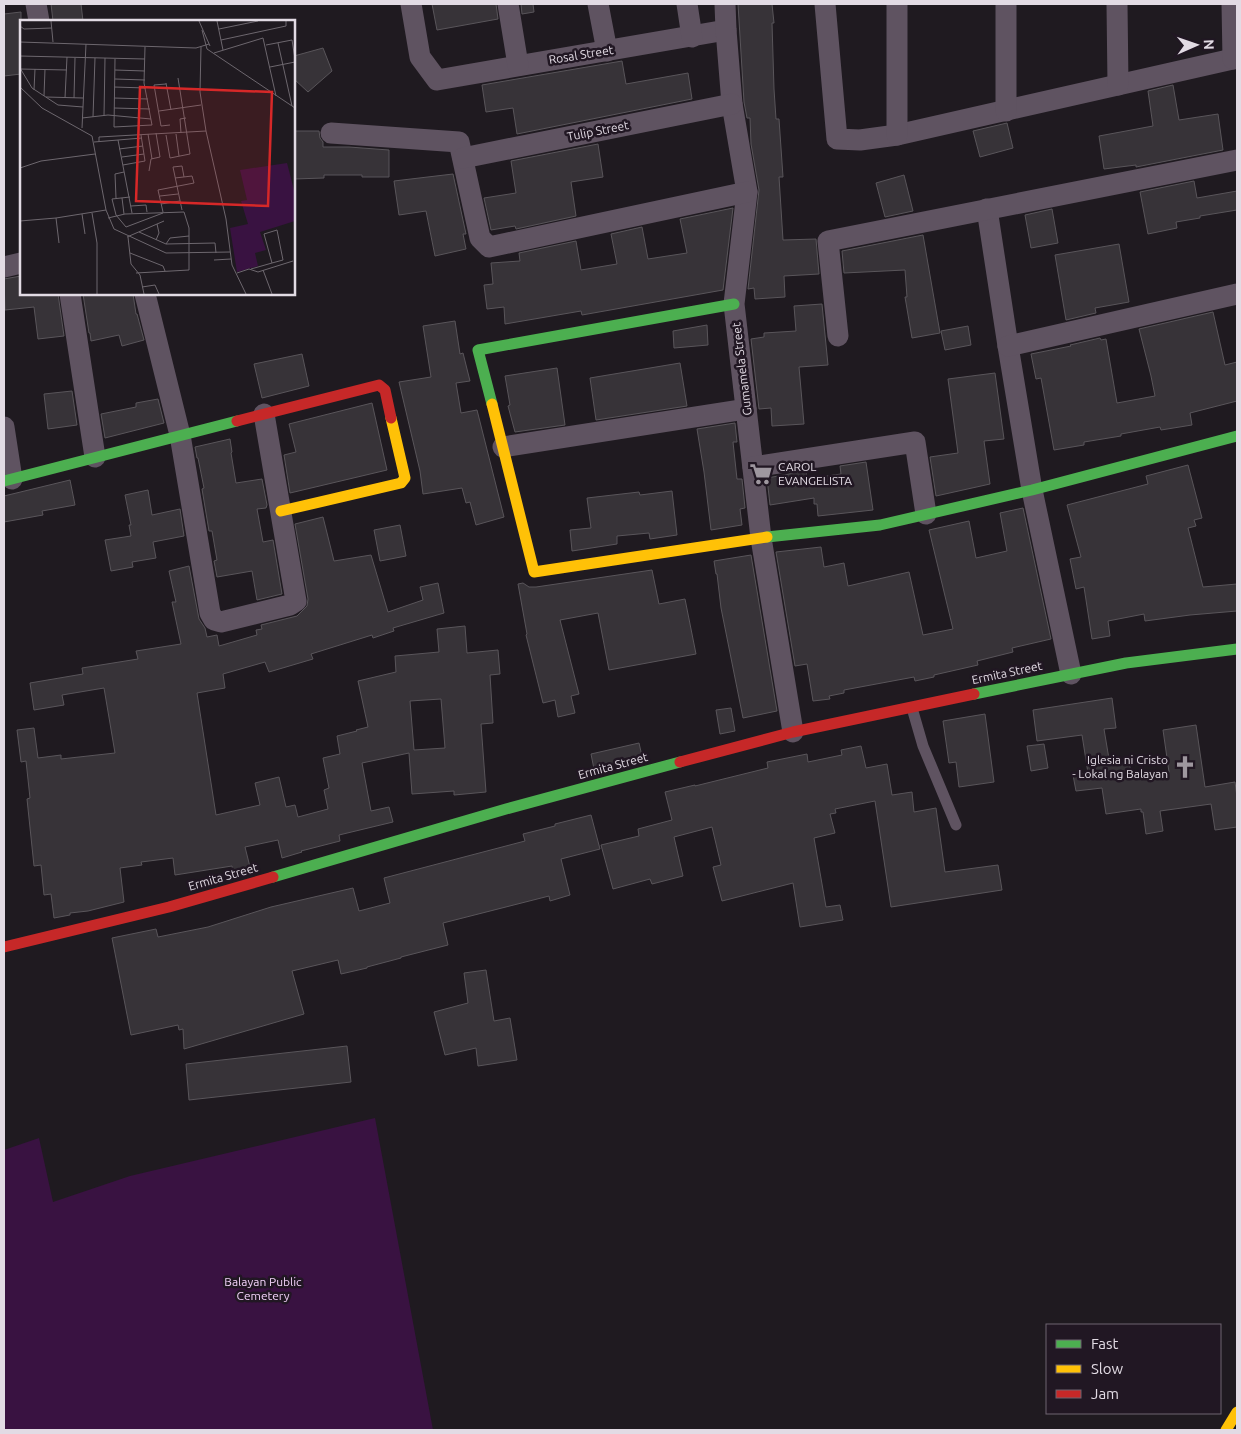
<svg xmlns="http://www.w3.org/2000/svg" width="1241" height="1434" font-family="Ubuntu,sans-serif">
	<rect width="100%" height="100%" fill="#1f1a20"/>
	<polygon fill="#391241" points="375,1118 433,1430 4,1430 4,1150 39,1138 53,1202 130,1176"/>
	<g fill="#373338" stroke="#59555a" fill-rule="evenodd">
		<polygon points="51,4 81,4 83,21 53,21"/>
		<polygon points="432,4 496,4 498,19 437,30"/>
		<polygon points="521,4 533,4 534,12 522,14"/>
		<polygon points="738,4 772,4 774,23 772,23 774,89 776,119 779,119 783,177 779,177 783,240 816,239 819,274 784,276 785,297 755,299 754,288 748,289 759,190 751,144 750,118 747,118 744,102"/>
		<polygon points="21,12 21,74 4,76 4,14"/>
		<polygon points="323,48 332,71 308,92 294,79 294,56"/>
		<polygon points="622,61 626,84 688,73 692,99 517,134 513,108 486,112 482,85"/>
		<polygon points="1173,85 1179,120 1218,114 1223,150 1136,167 1136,165 1104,169 1099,136 1153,126 1148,91"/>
		<polygon points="1007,123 1013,148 980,157 973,131"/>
		<polygon points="294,131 319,131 320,138 323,142 323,147 349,147 389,150 389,177 362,177 362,175 324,175 324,178 294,179"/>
		<polygon points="598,144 603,177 571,182 576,216 516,229 515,226 491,230 484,198 516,193 511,161"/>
		<polygon points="453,174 466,234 463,234 466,249 435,256 426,211 399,215 394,181"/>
		<polygon points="904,175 913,211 885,217 876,183"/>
		<polygon points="1194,181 1197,198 1237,191 1237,210 1200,216 1200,218 1176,222 1177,228 1148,234 1140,192"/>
		<polygon points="733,208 723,290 582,315 581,311 505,324 504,307 487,309 484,285 493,284 491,263 520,261 519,253 576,241 581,270 617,264 611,234 642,227 648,259 687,253 680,219"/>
		<polygon points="1052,209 1058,243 1031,248 1025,215"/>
		<polygon points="923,235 940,333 912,338 905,297 907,297 905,270 844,273 842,251"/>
		<polygon points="1119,244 1129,302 1095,308 1096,313 1066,320 1055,255"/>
		<polygon points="21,276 21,294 58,294 64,336 38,339 34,307 5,310 4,279"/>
		<polygon points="83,294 133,294 136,314 137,314 144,340 122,346 119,335 91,341 90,333 89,333"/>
		<polygon points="822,304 828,365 799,367 804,424 772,426 771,408 759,409 751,339 764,337 764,333 796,331 794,306"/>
		<polygon points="1213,312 1225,365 1237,362 1237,401 1190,413 1192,425 1161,430 1160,427 1121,434 1121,436 1084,442 1084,445 1054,450 1041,378 1036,379 1031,354 1071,346 1070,345 1100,338 1101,340 1106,339 1117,403 1155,396 1151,376 1139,329"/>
		<polygon points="455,321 460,354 463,353 470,381 456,383 461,413 477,410 504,517 476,525 470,502 466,503 462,488 423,494 420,471 399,382 431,377 423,326"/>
		<polygon points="707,325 708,345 674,348 673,331"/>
		<polygon points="968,326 971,345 945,350 941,331"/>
		<polygon points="302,354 309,386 262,398 254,364"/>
		<polygon points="680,363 687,406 596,420 590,378"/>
		<polygon points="557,368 565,425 515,432 508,406 510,405 505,376"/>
		<polygon points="995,373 1004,439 984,441 990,484 936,496 930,457 958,453 948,379"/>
		<polygon points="72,391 77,425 48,429 44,394"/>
		<polygon points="158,399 164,423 105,438 101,414 136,407 136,403"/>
		<polygon points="372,403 387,470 290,493 284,455 296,452 289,424"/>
		<polygon points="735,423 737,442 733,442 737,479 742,479 745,508 740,509 742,525 711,530 704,472 697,429"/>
		<polygon points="230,439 232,452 231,453 236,483 262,479 267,505 266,508 257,509 263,542 273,540 282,594 257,600 252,571 217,577 214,561 217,560 212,531 209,531 202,489 204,488 198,458 197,458 195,447"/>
		<polygon points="866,462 873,510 818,516 817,504 814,504 814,498 770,505 767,478 806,471 807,479 841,474 840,466"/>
		<polygon points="1188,465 1202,518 1194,520 1196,526 1188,528 1203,587 1237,584 1237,611 1190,615 1145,621 1144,614 1108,621 1110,636 1092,639 1084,587 1076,589 1070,559 1081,557 1067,505 1148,484 1146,476"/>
		<polygon points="70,480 75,505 42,511 43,515 4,522 4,496"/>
		<polygon points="148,490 152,515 180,509 184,536 153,542 156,558 132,562 133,567 111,571 105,540 131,536 129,525 131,525 125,495"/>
		<polygon points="672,491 677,535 650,539 649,533 617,536 617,544 572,551 570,530 591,528 587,498 639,492 640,495"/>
		<polygon points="1023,508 1051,639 1012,648 1013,652 977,661 978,665 934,675 934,677 915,681 914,677 844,690 844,693 829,696 830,699 813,701 807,664 795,666 776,552 821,547 824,567 844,563 848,586 909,572 923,635 953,629 929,530 969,521 976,558 1007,551 1000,513"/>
		<path d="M323,517L334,561L371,555L388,612L423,600L420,587L438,583L444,613L393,628L394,631L373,638L372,635L311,654L313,659L269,672L265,662L223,674L225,688L197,693L216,815L260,805L255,783L279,777L286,807L295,805L298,817L328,809L324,790L329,788L323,758L340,754L337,736L357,731L356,730L368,727L358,681L396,672L395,656L439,652L437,629L465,626L467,653L498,650L500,674L490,675L493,723L481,724L486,792L454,795V791L412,794L409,753L362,763L371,811L389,807L393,822L339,835L340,841L301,851L302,852L282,858L278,840L245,847L250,867L233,872L232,866L175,875L173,858L141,862L142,865L120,868L124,902L88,911L70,913V915L54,918L51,894L44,895L41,865L34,866L27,799L30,798L26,761L21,762L17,730L34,728L38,758L61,755V759L115,753L104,688L62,695L64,705L34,710L30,683L83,674L82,668L138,659L136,651L181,644L172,602H176L169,571L189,566L199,619L205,628L207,637L217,635L219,646L257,635L256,630L262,629L261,625L297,616L307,606L308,599L295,524ZM441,699L445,748L414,750L410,701Z"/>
		<polygon points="400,525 406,556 380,561 374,530"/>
		<polygon points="751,555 777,711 743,718 721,608 717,574 716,574 714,561"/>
		<polygon points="652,570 659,604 685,599 696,654 609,670 598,613 560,620 579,694 571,696 575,713 558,717 555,700 543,703 526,635 527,634 518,584 523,583 529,587 536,587"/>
		<polygon points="1112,698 1116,728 1104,729 1110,765 1129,762 1132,778 1169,772 1163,730 1196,725 1205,787 1235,782 1237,797 1237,827 1215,830 1211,804 1160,811 1163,831 1146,834 1143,812 1141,812 1141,809 1106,814 1102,788 1076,791 1073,775 1088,773 1082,735 1037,741 1033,710"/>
		<polygon points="731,708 735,731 720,734 716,710"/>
		<polygon points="985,714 994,782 959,787 956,762 949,763 943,721"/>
		<polygon points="639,743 642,756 594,769 591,754"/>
		<polygon points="1044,744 1048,768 1031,771 1027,746"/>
		<polygon points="861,746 866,768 887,764 892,795 912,792 914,812 936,808 945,872 998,865 1002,890 891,907 875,801 835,809 836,813 830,814 835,833 814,838 826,907 840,905 843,920 800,927 793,883 722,901 713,867 721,865 712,827 674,837 683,876 652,884 650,879 613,889 601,845 639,836 638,829 672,820 665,792 695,785 695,786 768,768 767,762 807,754 808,762 842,755 841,750"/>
		<polygon points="591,815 600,849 561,859 570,895 550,901 549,896 443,923 448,945 401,957 401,958 367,967 367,968 341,974 338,960 292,971 304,1014 184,1049 183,1029 179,1030 178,1025 131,1035 112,938 156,929 158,937 208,927 271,907 353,888 359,911 390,903 384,878 525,841 523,834 555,826 555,824"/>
		<polygon points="486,970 494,1021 510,1018 517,1060 478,1066 476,1048 445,1055 434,1012 468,1003 464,973"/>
		<polygon points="347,1046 351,1082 189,1100 186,1064"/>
	</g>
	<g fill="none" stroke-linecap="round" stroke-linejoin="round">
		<polyline stroke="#5f5361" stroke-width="11" points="912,708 923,746 956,825"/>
		<g stroke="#5f5361" stroke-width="21">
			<polyline points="36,4 39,21"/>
			<polyline points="411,4 420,57 437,80 726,30"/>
			<polyline points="508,4 518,65"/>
			<polyline points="598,4 607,51"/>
			<polyline points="687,4 692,37"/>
			<polyline points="725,4 726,30 732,104 747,192 734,304 761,538 793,732"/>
			<polyline points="825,4 837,139 860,140 897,135 1237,58"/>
			<polyline points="897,4 897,135"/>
			<polyline points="1006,4 1006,111"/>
			<polyline points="1117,4 1118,85"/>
			<polyline points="1232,4 1233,59"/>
			<polyline points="331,133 459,142 480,238 489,247 747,192"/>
			<polyline points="463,158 732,104"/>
			<polyline points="987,209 1008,346 1032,490 1071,674"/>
			<polyline points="4,267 21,263"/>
			<polyline points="70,294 95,457"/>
			<polyline points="145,294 180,435 210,613 214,620 221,622 290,605 296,601 264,414"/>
			<polyline points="838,336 828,241 1237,160"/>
			<polyline points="1008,346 1237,294"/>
			<polyline points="4,427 12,479"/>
			<polyline points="503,447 746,409"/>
			<polyline points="753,467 915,442 926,514"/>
		</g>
		<g stroke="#4caf50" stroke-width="11">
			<polyline points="492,404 478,350 734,304"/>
			<polyline points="4,481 237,421"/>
			<polyline points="767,537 880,525 1032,490 1237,436"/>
			<polyline points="974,694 1126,663 1237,649"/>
			<polyline points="273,877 506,809 680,762"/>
		</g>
		<g stroke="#ffc107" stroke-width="11">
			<polyline points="492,404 534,572 767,537"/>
			<polyline points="281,511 401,483 405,478 391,418"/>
			<polyline points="1226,1430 1237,1412"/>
		</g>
		<g stroke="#c62828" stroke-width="11">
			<polyline points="237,421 379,385 385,390 391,418"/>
			<polyline points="680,762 793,732 974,694"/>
			<polyline points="4,947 169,907 273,877"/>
		</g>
	</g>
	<defs>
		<symbol id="supermarket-bare" viewBox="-9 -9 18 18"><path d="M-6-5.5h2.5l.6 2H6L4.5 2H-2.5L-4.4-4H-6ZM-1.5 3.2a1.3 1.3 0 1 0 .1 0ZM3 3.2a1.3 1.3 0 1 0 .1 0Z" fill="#9e979f" stroke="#211723" stroke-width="2.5" paint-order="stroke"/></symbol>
		<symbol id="church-bare" viewBox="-9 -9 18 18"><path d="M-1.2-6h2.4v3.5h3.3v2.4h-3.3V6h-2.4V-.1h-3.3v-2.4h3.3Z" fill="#9e979f" stroke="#211723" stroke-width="2.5" paint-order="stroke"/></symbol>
	</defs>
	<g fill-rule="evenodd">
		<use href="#supermarket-bare" x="745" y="458" width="32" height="32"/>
		<use href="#church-bare" x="1169" y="751" width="32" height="32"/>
	</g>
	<g text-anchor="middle" stroke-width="5" stroke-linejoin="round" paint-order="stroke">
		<g font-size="12" fill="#e2dbe4" stroke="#211723">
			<text transform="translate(581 55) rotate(-9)" y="4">Rosal Street</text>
			<text transform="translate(598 131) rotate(-11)" y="4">Tulip Street</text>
			<text transform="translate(742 369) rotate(-97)" y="4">Gumamela Street</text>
			<text transform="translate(1007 673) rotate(-12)" y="4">Ermita Street</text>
			<text transform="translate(613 766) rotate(-15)" y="4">Ermita Street</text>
			<text transform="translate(223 877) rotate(-16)" y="4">Ermita Street</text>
		</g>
		<g font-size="12" fill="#e2dbe4" stroke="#211723" text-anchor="start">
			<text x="778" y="471">CAROL<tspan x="778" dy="14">EVANGELISTA</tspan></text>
			<text x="1168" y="764" text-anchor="end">Iglesia ni Cristo<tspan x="1168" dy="14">- Lokal ng Balayan</tspan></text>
		</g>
		<g font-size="12" fill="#f2d2f9" stroke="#211723">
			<text x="263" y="1286">Balayan Public<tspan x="263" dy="14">Cemetery</tspan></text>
		</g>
	</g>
	<g transform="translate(20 20)">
		<rect width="275" height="275" fill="#1f1a20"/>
		<path d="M267,143L275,174V201L240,212L246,230L235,233L238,246L217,252L210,208L228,204L221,181L227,180L220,150Z" fill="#391241"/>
		<path fill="none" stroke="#6d676e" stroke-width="1" d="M31,1L33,22M179,1L190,26M197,1L203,30M0,6L4,9L32,8M199,9L238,1M182,10L187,29L275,88M201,20L266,6V1M0,22L176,28L189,24M258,23L272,86M246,25L272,20L275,39M181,27L180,72L186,111L206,199L212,245L226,274M194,33L243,18L256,76M0,36L125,39M95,39L94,107L132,105L124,63L125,27M250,47L275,42M0,48L12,68L38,85L63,87M0,49L47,50M95,50L125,51M95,59L125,60M146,63L151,90M146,64L134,65L141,106L150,105M0,67L22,88L72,116L86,190L94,209L146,233L210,232M94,67L126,68M14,70L15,49M24,76L25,49M26,77L63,78M45,78L47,37M54,78L55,38M94,78L128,79M94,88L130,89M139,91L181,85M84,96L85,38M73,97L75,38M62,98L88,95L131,99M62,108L66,24M161,113L160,99L166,98M128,114L132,139M156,114L159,136M146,115L150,138L170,134L158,58M98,120L112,193M74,122L122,118M79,122V117L186,111M99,129L123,126M102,137L124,134M103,145L125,141L121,115M0,148L21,141L75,134M129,151L131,139L140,137L136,113M140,176L158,174M110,177L92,179L96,195L106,207L143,193M96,178L95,154L104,152M102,178L104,194M141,184L160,181M111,186L126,185L127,192M162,190L153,147L162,146L164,157M143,192L138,170L174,163L172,156L155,158M72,193L77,223V274M62,194L65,214M88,198L105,194L164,192L169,208V250L116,253M0,201L36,198M119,212L146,224L195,223L196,233M107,217L144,201M108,217L111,244L120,255L124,274M136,220L139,213L137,204M39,223L36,198L86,190M146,224L150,218L169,216M110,233L143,246L145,251M194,240L211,239M231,249L252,243L263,240L257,210L244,214L252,243M243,250L252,274M217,253L229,249L238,252L273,241M122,267L135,265L139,274"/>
		<path fill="#d62828" fill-opacity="0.15" stroke="#d62828" stroke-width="2.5" d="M120,67L252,72L248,186L116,181Z"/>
		<rect width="275" height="275" fill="none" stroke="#e2dbe4" stroke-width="2.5"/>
	</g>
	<rect width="1241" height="1434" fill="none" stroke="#e2dbe4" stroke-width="10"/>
	<rect x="1046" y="1324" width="175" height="90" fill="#211723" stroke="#6e6570"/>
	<rect x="1056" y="1340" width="25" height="8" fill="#4caf50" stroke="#6e6570"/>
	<text x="1091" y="1349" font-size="15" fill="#e2dbe4">Fast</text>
	<rect x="1056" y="1365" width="25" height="8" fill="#ffc107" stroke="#6e6570"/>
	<text x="1091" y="1374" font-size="15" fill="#e2dbe4">Slow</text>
	<rect x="1056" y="1390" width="25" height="8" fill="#c62828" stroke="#6e6570"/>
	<text x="1091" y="1399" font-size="15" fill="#e2dbe4">Jam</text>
	<g transform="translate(1196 45) rotate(88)" stroke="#211723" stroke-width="4" paint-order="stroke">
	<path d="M0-4L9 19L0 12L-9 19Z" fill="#e2dbe4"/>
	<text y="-8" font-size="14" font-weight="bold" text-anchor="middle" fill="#e2dbe4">N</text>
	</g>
</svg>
